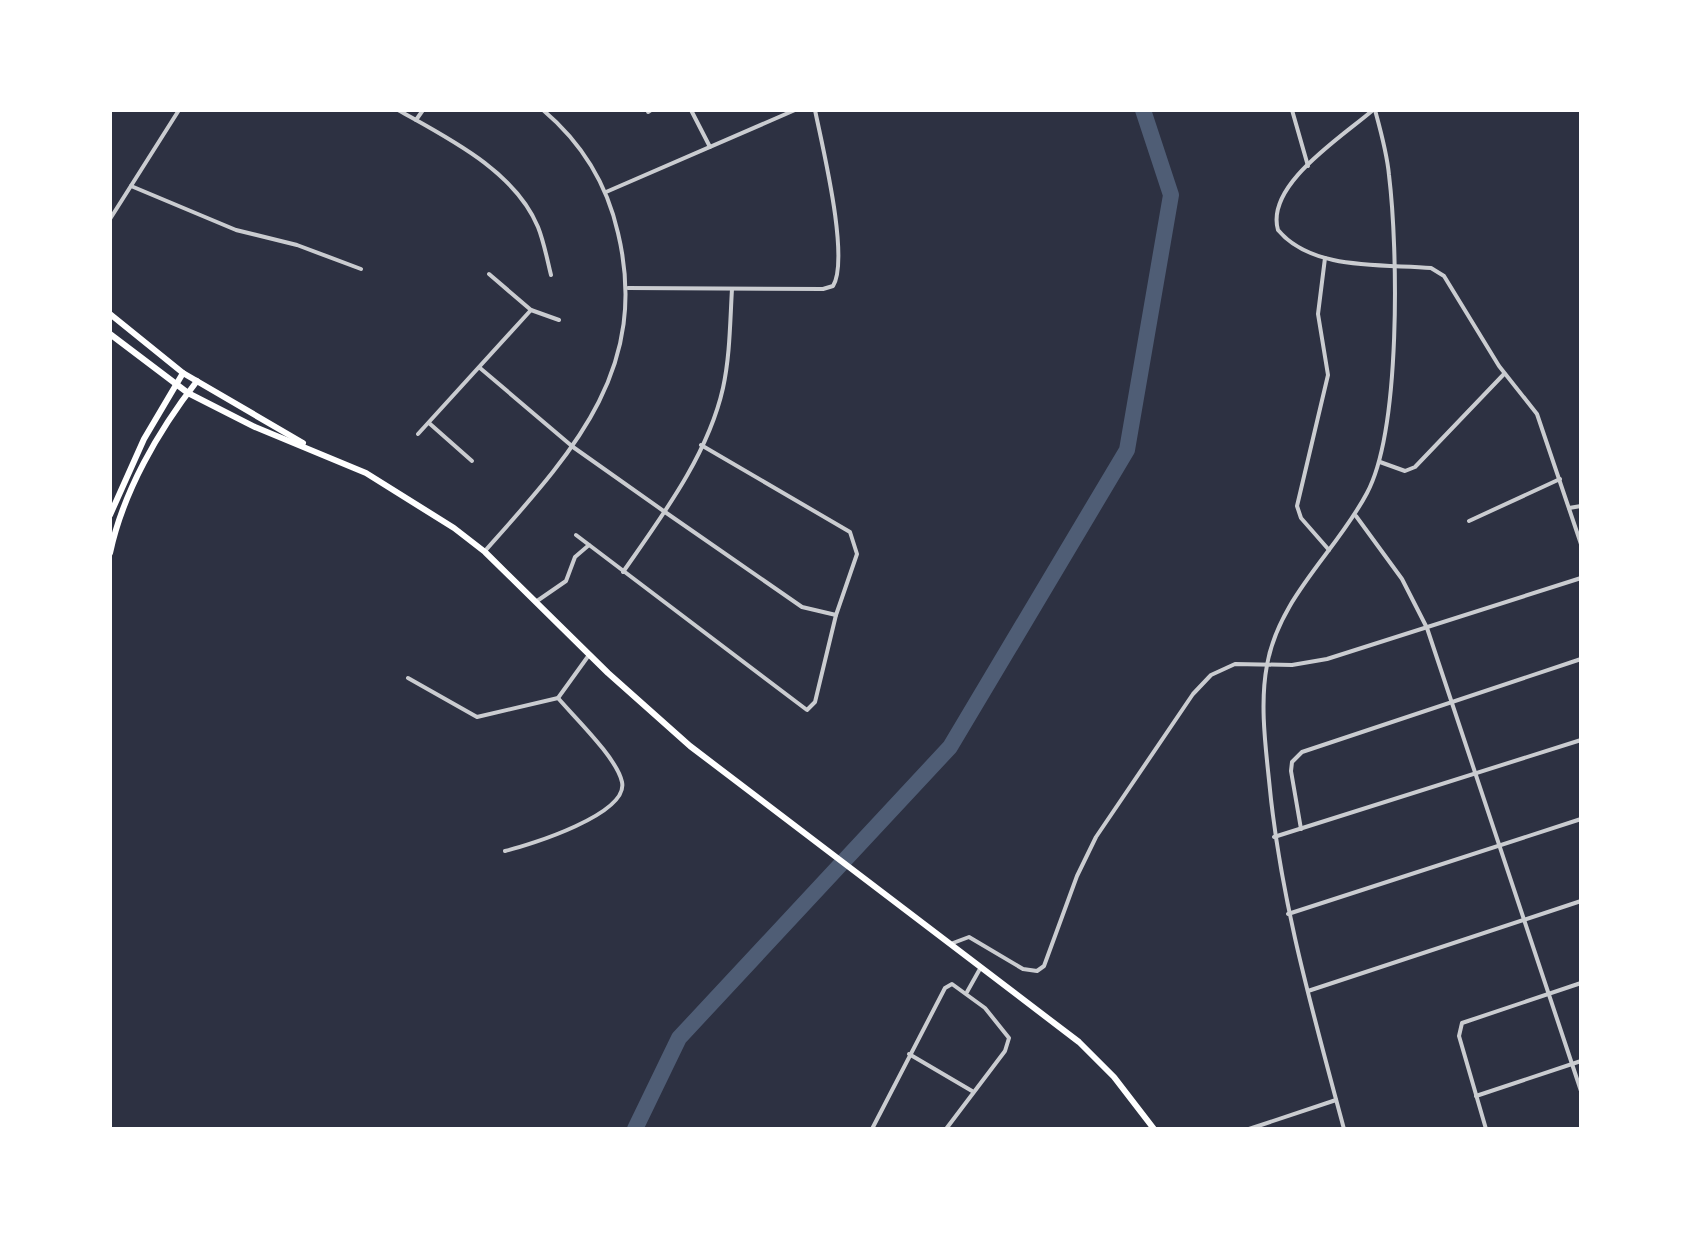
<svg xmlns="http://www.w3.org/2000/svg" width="1691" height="1239" font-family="'DejaVu Sans',sans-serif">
	<rect width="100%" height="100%" fill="#2d3142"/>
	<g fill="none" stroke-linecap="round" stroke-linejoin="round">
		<polyline stroke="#4f5d75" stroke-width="16" points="635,1129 679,1038 950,747 1127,450 1171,195 1143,110"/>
		<g stroke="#caccd0" stroke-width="4">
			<path d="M398,110C448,138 515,171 538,227C544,242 547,259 551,275"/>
			<polyline points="691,110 710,147"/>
			<polyline points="1292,110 1308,166"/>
			<path d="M1373,110C1342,137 1265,185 1278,230C1312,271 1383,264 1431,268L1444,276L1499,366L1537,414L1581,544"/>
			<polyline points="648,112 651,110"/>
			<polyline points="416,120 423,110"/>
			<polyline points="131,186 236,230 297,245 361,269"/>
			<polyline points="606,192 795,110"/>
			<polyline points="110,219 179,110"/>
			<polyline points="1325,258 1318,314 1328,375 1297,506 1301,518 1329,550"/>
			<polyline points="489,274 531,310 559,320"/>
			<path d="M628,288L823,289L833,286C850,258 822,145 815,110"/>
			<polyline points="480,368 573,447 665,512 802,607 836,615 857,554 850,532 701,445"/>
			<polyline points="429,423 472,461"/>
			<polyline points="418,434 531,310"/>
			<polyline points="1380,462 1405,471 1415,467 1504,374"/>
			<polyline points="1569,508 1581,506"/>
			<polyline points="1356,516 1402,579 1427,628 1581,1091"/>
			<polyline points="1469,521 1560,479"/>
			<polyline points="576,535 807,710 815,702 836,615"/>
			<path d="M485,551C570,455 651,371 618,233C607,184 582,143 543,110"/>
			<path d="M623,572C662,516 708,455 723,388C730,356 730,322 732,289"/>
			<polyline points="537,601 566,581 575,557 589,545"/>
			<polyline points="408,678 477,717 558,698 589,655"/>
			<polyline points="1301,829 1291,771 1292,762 1302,752 1581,659"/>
			<polyline points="1274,837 1581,740"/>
			<path d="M505,851C530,845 629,814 622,782C617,758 575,718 558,698"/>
			<polyline points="1288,914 1581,819"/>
			<polyline points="953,943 969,937 1023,969 1037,971 1044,966 1077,876 1096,837 1193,694 1211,675 1235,664 1292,665 1327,659 1581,578"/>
			<polyline points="1308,991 1581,901"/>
			<polyline points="967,992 981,967"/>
			<polyline points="909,1054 972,1091"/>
			<polyline points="1476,1096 1581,1061"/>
			<polyline points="872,1129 945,988 952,984 985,1008 1009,1038 1005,1051 946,1129"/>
			<polyline points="1249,1129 1336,1100"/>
			<path d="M1344,1129C1313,1013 1280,899 1269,780C1265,742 1260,702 1267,665C1279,597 1336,552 1367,493C1401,429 1398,249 1389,175C1387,153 1381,132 1375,110"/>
			<polyline points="1486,1129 1459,1036 1462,1023 1581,983"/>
		</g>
		<g stroke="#fff" stroke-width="6">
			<polyline points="110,515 144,439 183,373"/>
			<path d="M110,553C123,492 158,431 197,381"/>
		</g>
		<g stroke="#fff" stroke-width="6">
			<polyline points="110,314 183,373 303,443"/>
			<polyline points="110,334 188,393 255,427 366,473 454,528 485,552 608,673 690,746 1079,1042 1114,1077 1154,1129"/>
		</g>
	</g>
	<rect width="1691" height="1239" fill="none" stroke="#ffffff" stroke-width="224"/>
</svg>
